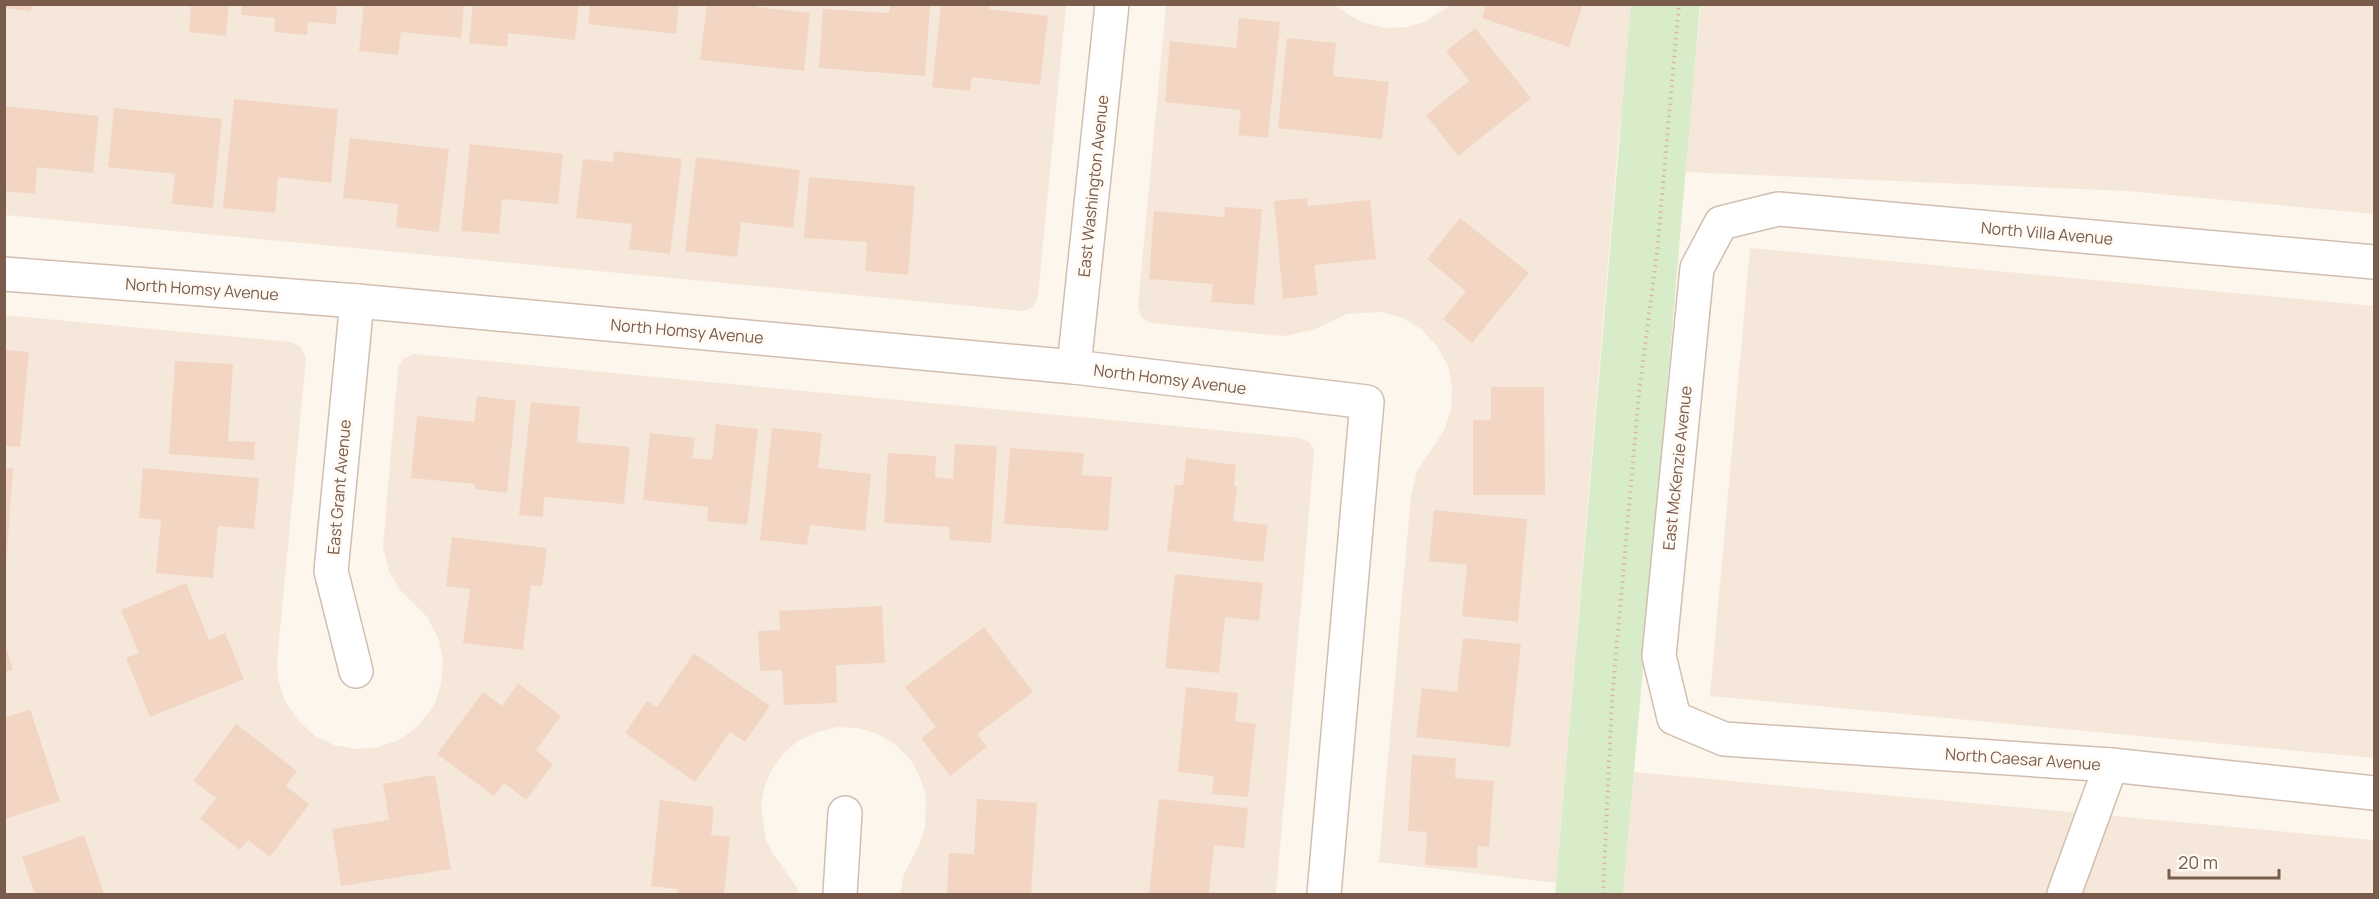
<svg xmlns="http://www.w3.org/2000/svg" width="2379" height="899" font-family="Manrope,sans-serif">
	<rect width="100%" height="100%" fill="#fdf6ec"/>
	<g fill="#f5e8da">
		<polygon points="4,5 1066,5 1038,296 1034,307 1022,311 5,215"/>
		<polygon points="1166,5 1334,5 1359,21 1385,28 1407,27 1427,21 1450,5 1635,5 1618,144 1556,883 1379,862 1411,495 1417,471 1444,431 1451,410 1452,388 1448,366 1437,346 1421,329 1403,318 1380,312 1347,314 1313,330 1283,336 1151,323 1141,317 1138,306"/>
		<polygon points="1701,5 2374,5 2374,214 2127,191 1684,172"/>
		<polygon points="1750,248 2374,306 2374,758 1710,696"/>
		<polygon points="4,315 291,342 301,347 306,358 277,661 278,679 285,701 298,720 315,736 334,745 356,749 379,747 401,739 419,725 434,705 441,684 443,661 439,640 427,617 400,590 389,572 383,547 398,368 403,359 414,354 1300,438 1309,442 1313,447 1314,454 1276,894 900,894 904,874 920,843 925,827 926,797 920,777 910,759 896,745 878,734 858,728 837,727 817,732 798,741 784,753 772,769 765,786 761,805 766,840 774,855 796,886 799,894 5,894"/>
		<polygon points="1634,772 2374,840 2374,894 1623,894"/>
	</g>
	<polygon fill="#d8ecc9" points="1631,5 1700,5 1634,772 1623,894 1555,894"/>
	<g fill="#f3d5c3">
		<polygon points="4,4 32,4 31,11 4,8"/>
		<polygon points="191,4 229,4 226,36 189,32"/>
		<polygon points="242,4 337,4 336,24 308,22 307,35 274,32 275,18 241,15"/>
		<polygon points="364,4 464,4 461,38 401,32 398,55 359,51"/>
		<polygon points="473,4 579,4 575,40 508,33 507,47 469,43"/>
		<polygon points="590,4 679,4 676,34 588,24"/>
		<polygon points="707,4 758,4 757,7 810,13 804,71 700,60"/>
		<polygon points="941,4 990,4 989,9 1048,16 1040,85 972,77 970,91 932,87"/>
		<polygon points="1486,4 1583,4 1569,47 1482,18"/>
		<polygon points="890,5 930,5 925,76 819,68 823,9 889,13"/>
		<polygon points="1239,18 1280,22 1268,138 1238,135 1241,110 1165,102 1170,41 1236,48"/>
		<polygon points="1475,28 1531,98 1458,156 1426,115 1469,81 1446,51"/>
		<polygon points="1287,38 1336,43 1333,76 1389,82 1382,139 1278,128"/>
		<polygon points="234,99 338,109 331,183 278,177 275,213 223,208"/>
		<polygon points="4,106 99,116 93,173 37,167 35,194 4,191"/>
		<polygon points="114,108 222,119 213,208 172,204 175,174 108,167"/>
		<polygon points="350,138 449,149 439,232 396,227 398,204 343,198"/>
		<polygon points="470,144 563,154 558,204 502,199 499,234 461,231"/>
		<polygon points="614,151 682,159 670,254 629,249 632,224 576,218 583,159 613,162"/>
		<polygon points="696,157 800,170 793,228 741,222 737,257 685,251"/>
		<polygon points="809,177 915,186 908,275 865,271 867,242 804,238"/>
		<polygon points="1307,198 1308,206 1370,200 1376,259 1314,265 1318,295 1283,299 1274,201"/>
		<polygon points="1225,207 1262,209 1254,305 1211,302 1213,284 1149,279 1154,211 1224,217"/>
		<polygon points="1460,218 1529,273 1472,343 1443,319 1466,291 1427,259"/>
		<polygon points="4,350 29,352 20,447 4,446"/>
		<polygon points="175,361 233,364 228,441 255,442 254,460 169,454"/>
		<polygon points="1491,387 1544,387 1545,495 1473,495 1473,420 1491,420"/>
		<polygon points="477,396 516,401 507,493 475,489 475,484 411,478 417,416 474,422"/>
		<polygon points="531,402 580,407 577,442 630,447 624,504 544,497 543,517 519,515"/>
		<polygon points="716,424 758,429 747,525 707,521 708,507 643,500 650,433 695,438 692,458 712,460"/>
		<polygon points="772,428 822,433 818,468 871,474 865,531 810,525 807,545 760,540"/>
		<polygon points="955,444 997,446 991,543 949,540 950,527 884,523 888,453 936,456 935,477 953,479"/>
		<polygon points="1010,448 1084,453 1082,475 1112,477 1108,531 1004,524"/>
		<polygon points="1186,458 1236,465 1234,486 1237,487 1233,521 1268,525 1263,562 1167,551 1175,485 1183,485"/>
		<polygon points="4,468 13,468 6,567 4,567"/>
		<polygon points="143,468 259,478 254,529 218,526 213,578 156,573 161,520 139,518"/>
		<polygon points="1434,510 1527,519 1518,622 1462,616 1467,565 1429,561"/>
		<polygon points="452,537 547,548 542,586 531,585 523,650 463,643 470,589 446,586"/>
		<polygon points="1175,574 1263,583 1259,621 1225,617 1219,673 1165,668"/>
		<polygon points="186,583 209,640 225,633 244,679 150,717 126,658 139,653 121,610"/>
		<polygon points="882,606 885,663 836,665 837,703 784,705 782,670 760,671 758,631 780,630 779,611"/>
		<polygon points="984,627 1033,692 977,734 987,747 950,776 921,738 936,727 905,687"/>
		<polygon points="1463,638 1521,644 1510,747 1416,737 1422,688 1457,692"/>
		<polygon points="4,641 13,670 4,672"/>
		<polygon points="694,653 770,706 745,742 730,732 695,782 625,733 647,701 657,707"/>
		<polygon points="518,683 561,716 536,750 553,764 526,800 504,783 494,796 437,754 483,692 502,706"/>
		<polygon points="1186,687 1238,693 1235,721 1256,724 1248,797 1212,794 1214,776 1178,772"/>
		<polygon points="30,709 60,801 5,819 4,718"/>
		<polygon points="236,724 297,771 286,786 309,804 270,857 248,840 240,850 200,819 216,798 193,781"/>
		<polygon points="1412,755 1456,758 1455,778 1494,781 1489,847 1478,846 1477,868 1425,865 1427,832 1408,831"/>
		<polygon points="435,775 451,869 341,886 332,829 389,820 383,784"/>
		<polygon points="977,799 1037,803 1031,894 947,894 949,853 974,854"/>
		<polygon points="1159,799 1248,808 1244,848 1214,845 1209,894 1149,894"/>
		<polygon points="660,800 714,807 711,835 730,837 724,894 677,894 678,889 651,886"/>
		<polygon points="84,835 104,894 35,894 22,857"/>
	</g>
	<g fill="none" stroke-linecap="round" stroke-linejoin="round">
		<defs>
			<g id="minor">
				<polyline points="2374,262 1778,209 1721,223 1697,268 1659,656 1674,718 1724,739 2111,765 2374,793"/>
				<polyline points="4,274 357,301 1074,367 1367,402 1324,894"/>
				<polyline points="1074,367 1112,4"/>
				<polyline points="356,671 331,571 357,301"/>
				<polyline points="840,894 845,813"/>
				<polyline points="2064,894 2111,765"/>
			</g>
		</defs>
		<use href="#minor" stroke="#d1beb0" stroke-width="36"/>
		<polyline stroke="#d9b8a5" stroke-width="4" stroke-dasharray="1.5 4.5" stroke-linecap="butt" points="1603,894 1612,700 1639,393 1657,252 1679,4"/>
		<use href="#minor" stroke="#fff" stroke-width="33"/>
	</g>
	<g text-anchor="middle" stroke-width="6" stroke-linejoin="round" paint-order="stroke">
		<g font-size="16" fill="#7a5c4d" stroke="#fffaf3">
			<text transform="translate(1093 186) rotate(-84)" y="6">East Washington Avenue</text>
			<text transform="translate(2047 233) rotate(5)" y="6">North Villa Avenue</text>
			<text transform="translate(202 289) rotate(4)" y="6">North Homsy Avenue</text>
			<text transform="translate(687 331) rotate(5)" y="6">North Homsy Avenue</text>
			<text transform="translate(1170 379) rotate(7)" y="6">North Homsy Avenue</text>
			<text transform="translate(1677 468) rotate(-84)" y="6">East McKenzie Avenue</text>
			<text transform="translate(339 487) rotate(-85)" y="6">East Grant Avenue</text>
			<text transform="translate(2023 759) rotate(4)" y="6">North Caesar Avenue</text>
		</g>
	</g>
	<rect width="2379" height="899" fill="none" stroke="#7a5c4d" stroke-width="12"/>
	<path d="M2169 869v9h110v-9" fill="none" stroke="#7a5c4d" stroke-width="3"/>
	<text x="2178" y="869" font-size="18" fill="#7a5c4d" stroke="#fffaf3" stroke-width="4.5" paint-order="stroke">20 m</text>
</svg>
